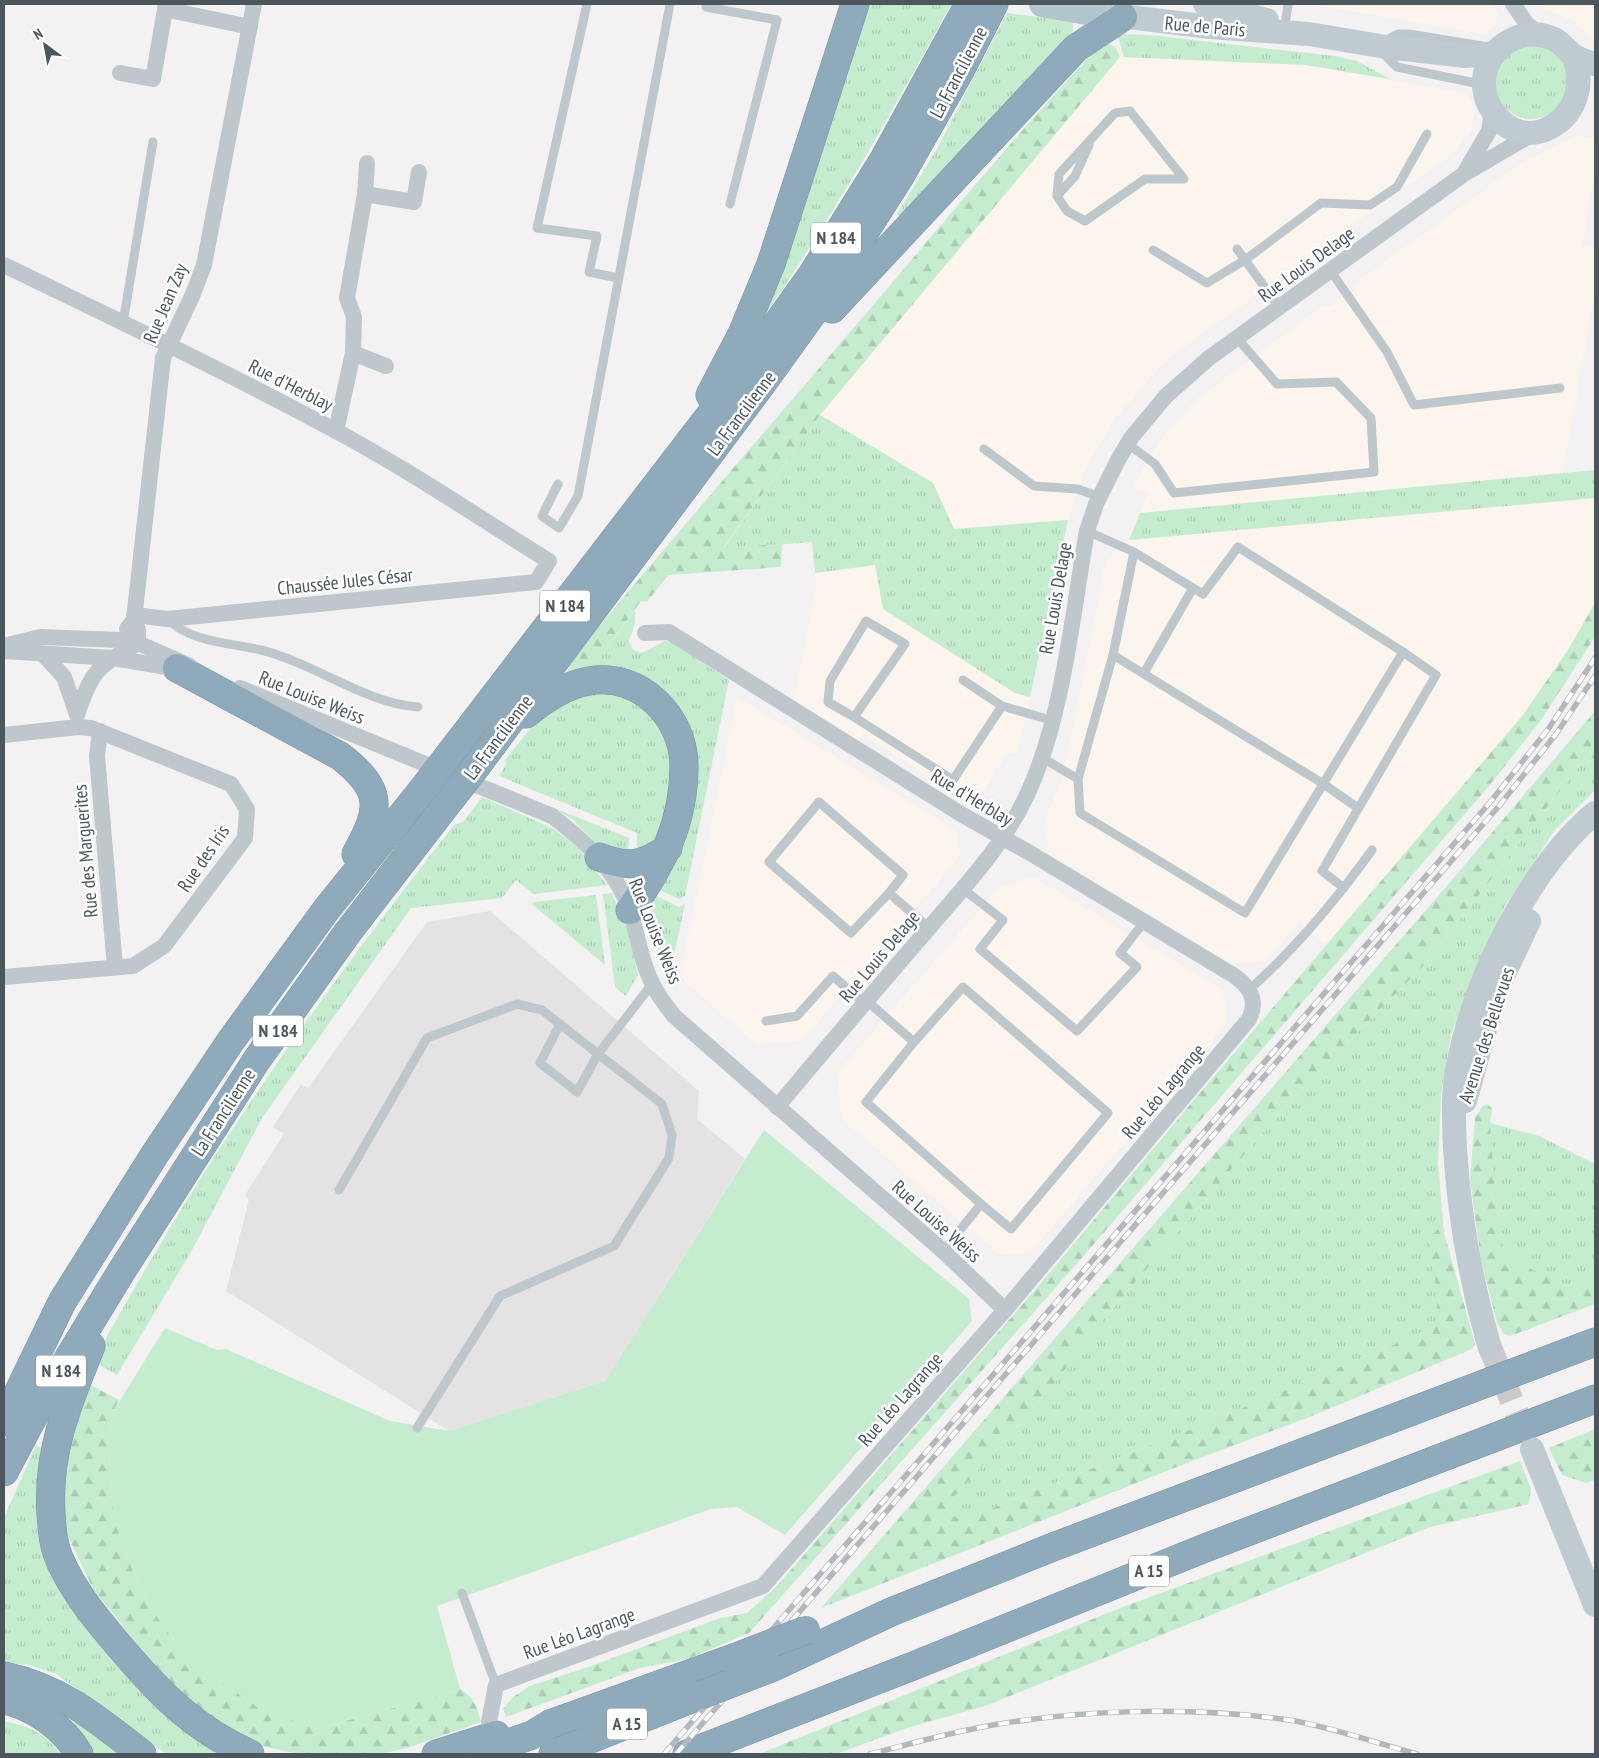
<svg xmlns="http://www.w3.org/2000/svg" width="1599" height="1758" font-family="'PT Sans Narrow',sans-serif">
	<defs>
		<pattern id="grass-tufts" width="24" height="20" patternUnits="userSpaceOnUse" patternTransform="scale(1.25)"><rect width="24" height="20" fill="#c5ecce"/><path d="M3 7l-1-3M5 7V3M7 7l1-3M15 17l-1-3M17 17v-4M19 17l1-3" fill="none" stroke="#abccb3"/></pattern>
		<pattern id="forest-firs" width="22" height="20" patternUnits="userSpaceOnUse" patternTransform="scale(1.25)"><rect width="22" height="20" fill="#c5ecce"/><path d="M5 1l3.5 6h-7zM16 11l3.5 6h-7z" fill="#abccb3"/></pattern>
	</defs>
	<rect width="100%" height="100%" fill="#f3f1f2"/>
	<g fill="#fbf5ed">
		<polygon points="1308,4 1490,4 1498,14 1494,27 1483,34"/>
		<polygon points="1541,4 1595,4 1595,41 1570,19 1547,10"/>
		<polygon points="1120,57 1306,65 1468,94 1475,114 1470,132 1451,155 1180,350 1160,367 1114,420 1096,449 1083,475 1068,520 954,529 933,483 820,415"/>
		<polygon points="1577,136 1595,138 1595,172 1582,245 1595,248 1595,290 1563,474 1140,513 1148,493 1133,486 1164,435 1196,400 1322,306 1330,307 1355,289 1356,282 1520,164"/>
		<polygon points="1595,498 1595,603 1568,650 1523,715 1326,944 1299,922 1266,961 1232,964 1050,854 1043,824 1062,780 1106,559 1129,540"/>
		<polygon points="875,565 1015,693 1030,697 1018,754 1007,753 975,804 864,736 855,740 793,702 816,586 815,573"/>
		<polygon points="737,697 958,831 960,856 802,1041 756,1044 685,982 681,970"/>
		<polygon points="1033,877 1222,989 1228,1021 1141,1125 1135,1121 1123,1135 1127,1140 1031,1252 1000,1255 841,1119 838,1072 999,887"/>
	</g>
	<polygon fill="#e4e2e3" points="490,911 699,1091 697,1119 745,1159 605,1381 449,1431 226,1291 249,1200 245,1195 284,1134 273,1127 301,1084 308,1088 427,922"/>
	<g fill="url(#grass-tufts)">
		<path d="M870,4H951C893,111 832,217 763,318L862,17Z"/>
		<polygon points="1007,13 1047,18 1049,16 1073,22 1073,33 901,218 897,214 938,147"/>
		<polygon points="1124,34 1149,35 1335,56 1357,61 1390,79 1306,65 1124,57 1118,37"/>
		<circle cx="1532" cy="82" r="37"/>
		<polygon points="820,415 933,483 954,529 1068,520 1030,697 1015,693 883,609 875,565 815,573 812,542 723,549"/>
		<polygon points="1595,470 1595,498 1129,540 1140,513"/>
		<polygon points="635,610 635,623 629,641 633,650 641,653 665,641 671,642 729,680 685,896 679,899 653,887 680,854 686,841 675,706 566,677 571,660 603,653"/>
		<polygon points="604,690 644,705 666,733 672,772 662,835 637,857 637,833 499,776 507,763 504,761 535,723 569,698"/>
		<polygon points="1595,746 1595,790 1554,831 1505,906 1470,982 1451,1035 1441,1095 1438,1164 1444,1233 1442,1229 1436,1324 1431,1329 1204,1424 992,1508 961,1520 949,1513 948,1504 1049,1390 1103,1320 1291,1100 1425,964"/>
		<path d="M482,797L554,829L579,849L607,885L534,894L516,880L502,898L411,908L262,1118L191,1252L117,1375L93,1361C141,1275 191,1190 246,1109C311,1011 382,917 454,825L463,822Z"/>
		<polygon points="549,806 629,838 628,857 598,845 572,819"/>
		<polygon points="612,893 629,934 638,975 626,996 615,987 603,894"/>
		<polygon points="596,895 605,965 532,904 534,902"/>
		<polygon points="655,895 679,907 685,904 669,978 661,963 650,908"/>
		<path d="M1490,1123L1539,1136L1595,1164V1279L1568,1286C1547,1277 1517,1269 1504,1248C1493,1232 1492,1146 1490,1123Z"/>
		<polygon points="36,1445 42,1449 46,1545 231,1754 166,1754 56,1674 30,1665 4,1663 4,1518"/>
		<path d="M4,1721C30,1727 44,1732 60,1754H4Z"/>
		<polygon points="76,1721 127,1754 91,1754 74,1723"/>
	</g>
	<g fill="url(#forest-firs)">
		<path d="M1107,43L1115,47L1120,57L820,415L723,548L782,544L781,567L668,575L647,602L641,601L603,653L586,664L571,660C671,540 773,422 875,303C949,216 1022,127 1101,45Z"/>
		<polygon points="1595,603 1595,635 1593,640 1541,720 1489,786 1074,1267 749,1633 688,1659 640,1668 506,1717 503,1709 513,1697 530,1686 594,1665 720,1618 747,1613 775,1588 1036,1289 1194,1100 1523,715 1568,650"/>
		<path d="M1595,711V746L1425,964L1291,1100L1103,1320L1049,1390L948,1504L949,1513L961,1520L992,1508L1204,1424L1431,1329C1444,1316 1432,1262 1430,1243L1432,1235L1439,1228L1444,1233L1475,1344L1472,1349L1312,1416L1192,1461L821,1608L1446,887Z"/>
		<polygon points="1487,1104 1492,1108 1490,1123 1496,1207 1503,1247 1520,1264 1568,1286 1595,1279 1595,1304 1510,1336 1504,1334 1497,1323 1481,1260 1470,1180 1475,1118 1482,1107"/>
		<path d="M85,1382L119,1400L114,1410L108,1436L111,1494L117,1526L134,1574L152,1610L176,1643L207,1672L259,1708L316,1729L460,1689C474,1697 477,1707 481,1722L407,1748L380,1754H298L262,1746L217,1722L182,1694L142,1650L93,1589L68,1536L62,1508L61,1471Z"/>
		<polygon points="1595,1429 1595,1480 1586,1483 1562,1475 1549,1448"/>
		<polygon points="1520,1461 1531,1489 1529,1504 1430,1527 985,1706 910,1727 836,1754 759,1754 1120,1608"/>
	</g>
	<polygon fill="#c5ecce" points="764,1130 969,1299 972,1321 785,1535 737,1507 711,1509 437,1606 460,1689 316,1729 259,1708 207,1672 176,1643 152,1610 134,1574 116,1526 111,1494 108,1436 114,1410 165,1328 217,1350 226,1349 390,1421 449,1431 605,1381"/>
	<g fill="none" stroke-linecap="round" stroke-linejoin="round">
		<polyline stroke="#c9cacd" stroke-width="24" stroke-dasharray="24 12" stroke-linecap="butt" points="1489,1345 1530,1445"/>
		<defs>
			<g id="highway">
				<polyline points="832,309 1076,48 1123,17"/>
				<polyline points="710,395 742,334 771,264 855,4"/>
				<path d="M177,668L340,756C384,790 381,809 356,854"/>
				<path d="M526,714C545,699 565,685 589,681C640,672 684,717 684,766C684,824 662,864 630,910"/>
				<polyline points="449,755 737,380 812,275 883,161 969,4"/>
				<polyline points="478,764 761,385 815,310 899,178 961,69 994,4"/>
				<path d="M599,857C628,868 643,866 668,848"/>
				<path d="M91,1346C68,1403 47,1451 51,1514C52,1529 53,1544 59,1558C74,1594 102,1626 127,1655C164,1698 197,1730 250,1754"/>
				<polyline points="4,1422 62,1302 155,1154 230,1042 326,910 427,784"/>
				<polyline points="4,1472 37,1410 121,1272 256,1061 348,932 450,800"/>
				<polyline points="771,1668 891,1612 1053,1547 1595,1342"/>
				<path d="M4,1676C61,1688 97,1719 142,1754"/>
				<path d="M4,1700C34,1706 64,1728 79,1754"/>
				<polyline points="436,1754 496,1735"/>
				<polyline points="478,1754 532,1735 550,1724 731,1659"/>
				<polyline points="553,1754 701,1695"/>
				<polyline points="687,1754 913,1666 1205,1548 1595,1399"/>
			</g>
		</defs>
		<use href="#highway" stroke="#7995a7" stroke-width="29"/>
		<g stroke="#bec7cc" stroke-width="9">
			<polyline points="587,4 537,228 597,236 589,272 618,278"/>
			<polyline points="707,4 706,7 777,20 730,204"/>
			<polyline points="1285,25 1288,4"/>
			<polyline points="1385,41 1398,34 1409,34 1482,46"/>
			<polyline points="1381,51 1397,67 1480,84"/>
			<polygon points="1130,111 1184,179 1145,179 1085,221 1067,211 1057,196 1059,174 1115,113"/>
			<polyline points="1057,196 1075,176 1089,145"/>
			<polyline points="1237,249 1279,307"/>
			<polyline points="1153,250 1207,283 1245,260 1321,203 1370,205 1397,187 1427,134"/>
			<polyline points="1330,270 1387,352 1414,405 1560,388"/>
			<polyline points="123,323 153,142"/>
			<polyline points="1128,444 1155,464 1174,493 1374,472 1371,418 1336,382 1277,384 1237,338"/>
			<polyline points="984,449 1034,486 1078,489 1099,497"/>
			<polyline points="558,484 542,516 559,528 578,496 670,4"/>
			<polyline points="1087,531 1134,552 1203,594 1238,547 1403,652"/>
			<path d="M168,619C189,642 231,643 261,650C314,663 367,704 418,707"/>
			<polyline points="1113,655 1134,552"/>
			<polyline points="1144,673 1193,588"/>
			<polyline points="963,680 1002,706 1054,721"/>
			<polyline points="854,717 828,702 830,681 866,621 905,644 854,717 953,780 1002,706"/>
			<polyline points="1041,757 1078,779"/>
			<polyline points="1344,888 1322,871 1436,675 1403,652 1245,913 1080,813 1078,779 1113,655 1322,783 1358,808"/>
			<polyline points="963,889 1003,920 980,949 1077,1031 1137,967 1120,953 1144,922"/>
			<polyline points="889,893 851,933 769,862 819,802 903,875 889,893 929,928"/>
			<path d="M1250,989C1296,948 1336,900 1372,850"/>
			<polyline points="867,1001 914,1042"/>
			<polyline points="766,1021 797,1016 833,976 865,1004"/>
			<polyline points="560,1024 540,1063 577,1092 598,1054 652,984"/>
			<polyline points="339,1190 427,1038 517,1004 542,1010 662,1104 672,1135 669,1158 614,1246 500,1296 417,1428"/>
			<polyline points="943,1251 981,1204 1011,1229 1108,1113 963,987 914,1042 866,1102 981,1204"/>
			<polyline points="462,1593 496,1685"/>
		</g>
		<g stroke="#bec7cc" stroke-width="16">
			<polyline points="1513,4 1526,23 1541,36"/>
			<polyline points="165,9 250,27"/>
			<polyline points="120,73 153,79 166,4"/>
			<polyline points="1466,170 1489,131 1492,111"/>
			<polyline points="365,194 367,163"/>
			<path d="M4,265C115,319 227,372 336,431C409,470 478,517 549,561L536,582L168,619L134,615"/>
			<polyline points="353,353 386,366"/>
			<polyline points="336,431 353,353 354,317 347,298 365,194 414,202 419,172"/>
			<polyline points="134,620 163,358 193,294 204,265 254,4"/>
			<polyline points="4,646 40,637 120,640 138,643 190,666"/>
			<polyline points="4,651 113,658 185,670"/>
			<path d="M43,654L64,677L77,715C92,669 98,667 138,643V630L134,620L127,629"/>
			<path d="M240,688L552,816C582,839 609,863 625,898C636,922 638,950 648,974C654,990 664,1003 674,1016L943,1251L1005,1310"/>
			<polyline points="100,731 97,756 115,967"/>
			<polyline points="4,735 78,727 91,728 231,784 247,809 245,838 164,946 133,966 4,977"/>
			<path d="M777,1107C827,1047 878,987 929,928C965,886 1003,846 1027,795C1063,718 1072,616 1087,531L1096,504L1118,460L1131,438L1166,396L1209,358L1464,174L1536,132"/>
			<path d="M489,1722L496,1685L763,1586L1005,1310L1249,1019C1259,999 1249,986 1233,975L1030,853L961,814L669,632L645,633"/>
		</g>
		<g stroke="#bfcad1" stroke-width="24">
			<polyline points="1205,4 1267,20"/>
			<polyline points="1104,14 1211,27 1309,34 1386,47 1466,56 1495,53"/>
			<path d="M1573,56C1599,113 1526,164 1492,110C1483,97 1482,80 1487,66C1498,40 1528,27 1554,39C1562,43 1567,51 1574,56C1580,60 1589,62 1595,64"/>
			<polyline points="1465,1101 1495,993 1529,921"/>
			<path d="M1489,1345C1470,1278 1459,1217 1455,1148C1454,1120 1452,1093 1458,1065C1468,1014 1487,965 1512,920C1534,880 1560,842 1595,813"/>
			<polyline points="1532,1449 1595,1605"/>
		</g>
		<polyline stroke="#b4c4cd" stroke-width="26" points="1042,4 1092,13 1094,4"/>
		<use href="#highway" stroke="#8eaabb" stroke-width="28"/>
		<defs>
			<g id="rail">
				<polyline points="664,1754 1492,800 1549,728 1595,658"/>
				<polyline points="676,1754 1499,806 1556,734 1595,676"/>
				<path d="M870,1754C906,1745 941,1735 977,1728C1075,1709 1190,1706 1289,1720C1332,1727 1375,1743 1417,1754"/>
			</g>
		</defs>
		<use href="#rail" stroke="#b4b7bb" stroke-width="5.5"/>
		<use href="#rail" stroke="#fff" stroke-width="4" stroke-dasharray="11" stroke-linecap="butt"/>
		<defs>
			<g id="highway-bridge">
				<polyline points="427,784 449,755"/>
				<polyline points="450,800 478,764"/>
				<polyline points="731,1659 806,1630"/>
				<polyline points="701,1695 771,1668"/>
			</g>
		</defs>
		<use href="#highway-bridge" stroke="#7995a7" stroke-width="29" stroke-linecap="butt"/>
		<use href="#highway-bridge" stroke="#8eaabb" stroke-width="28"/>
	</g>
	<g text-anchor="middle" stroke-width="5" stroke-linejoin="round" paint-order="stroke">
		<g fill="#fff" stroke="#81898e" stroke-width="1">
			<rect x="811" y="222.5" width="50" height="31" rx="4"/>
			<rect x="540" y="590.5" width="50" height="31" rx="4"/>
			<rect x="253" y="1015.5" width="50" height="31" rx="4"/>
			<rect x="36" y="1355.5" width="50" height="31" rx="4"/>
			<rect x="1129" y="1555.5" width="40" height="31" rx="4"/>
			<rect x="607" y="1708.5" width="40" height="31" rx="4"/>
		</g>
		<g font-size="18" font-weight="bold" fill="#4b575d">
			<text x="836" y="244">N 184</text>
			<text x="565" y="612">N 184</text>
			<text x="278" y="1037">N 184</text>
			<text x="61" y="1377">N 184</text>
			<text x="1149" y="1577">A 15</text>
			<text x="627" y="1730">A 15</text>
		</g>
		<g font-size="19" fill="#4b575d" stroke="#fff">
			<text transform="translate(1205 26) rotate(5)" y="7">Rue de Paris</text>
			<text transform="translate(958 72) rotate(-62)" y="7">La Francilienne</text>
			<text transform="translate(1306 264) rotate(-36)" y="7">Rue Louis Delage</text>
			<text transform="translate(165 303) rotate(-67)" y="7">Rue Jean Zay</text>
			<text transform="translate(291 385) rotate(27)" y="7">Rue d'Herblay</text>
			<text transform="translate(741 413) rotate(-53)" y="7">La Francilienne</text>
			<text transform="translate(345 581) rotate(-6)" y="7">Chaussée Jules César</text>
			<text transform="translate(1055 598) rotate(-80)" y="7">Rue Louis Delage</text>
			<text transform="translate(312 697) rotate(22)" y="7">Rue Louise Weiss</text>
			<text transform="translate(498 737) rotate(-53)" y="7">La Francilienne</text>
			<text transform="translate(972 797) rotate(31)" y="7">Rue d'Herblay</text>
			<text transform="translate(85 851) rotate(-95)" y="7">Rue des Marguerites</text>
			<text transform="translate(203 858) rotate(-56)" y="7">Rue des Iris</text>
			<text transform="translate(656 931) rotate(68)" y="7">Rue Louise Weiss</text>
			<text transform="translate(879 956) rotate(-50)" y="7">Rue Louis Delage</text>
			<text transform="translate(1486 1035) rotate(-72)" y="7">Avenue des Bellevues</text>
			<text transform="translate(1163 1091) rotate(-50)" y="7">Rue Léo Lagrange</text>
			<text transform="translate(223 1112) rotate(-57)" y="7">La Francilienne</text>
			<text transform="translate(937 1221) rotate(42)" y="7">Rue Louise Weiss</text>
			<text transform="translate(900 1399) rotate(-49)" y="7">Rue Léo Lagrange</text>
			<text transform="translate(579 1633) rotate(-20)" y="7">Rue Léo Lagrange</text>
		</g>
	</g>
	<rect width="1599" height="1758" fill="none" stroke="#4b575d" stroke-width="10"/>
	<g transform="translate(45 45) rotate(328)" stroke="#ffffff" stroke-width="4" paint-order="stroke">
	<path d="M0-4L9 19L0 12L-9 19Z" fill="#4b575d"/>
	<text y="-8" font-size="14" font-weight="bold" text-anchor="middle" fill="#4b575d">N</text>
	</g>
</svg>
